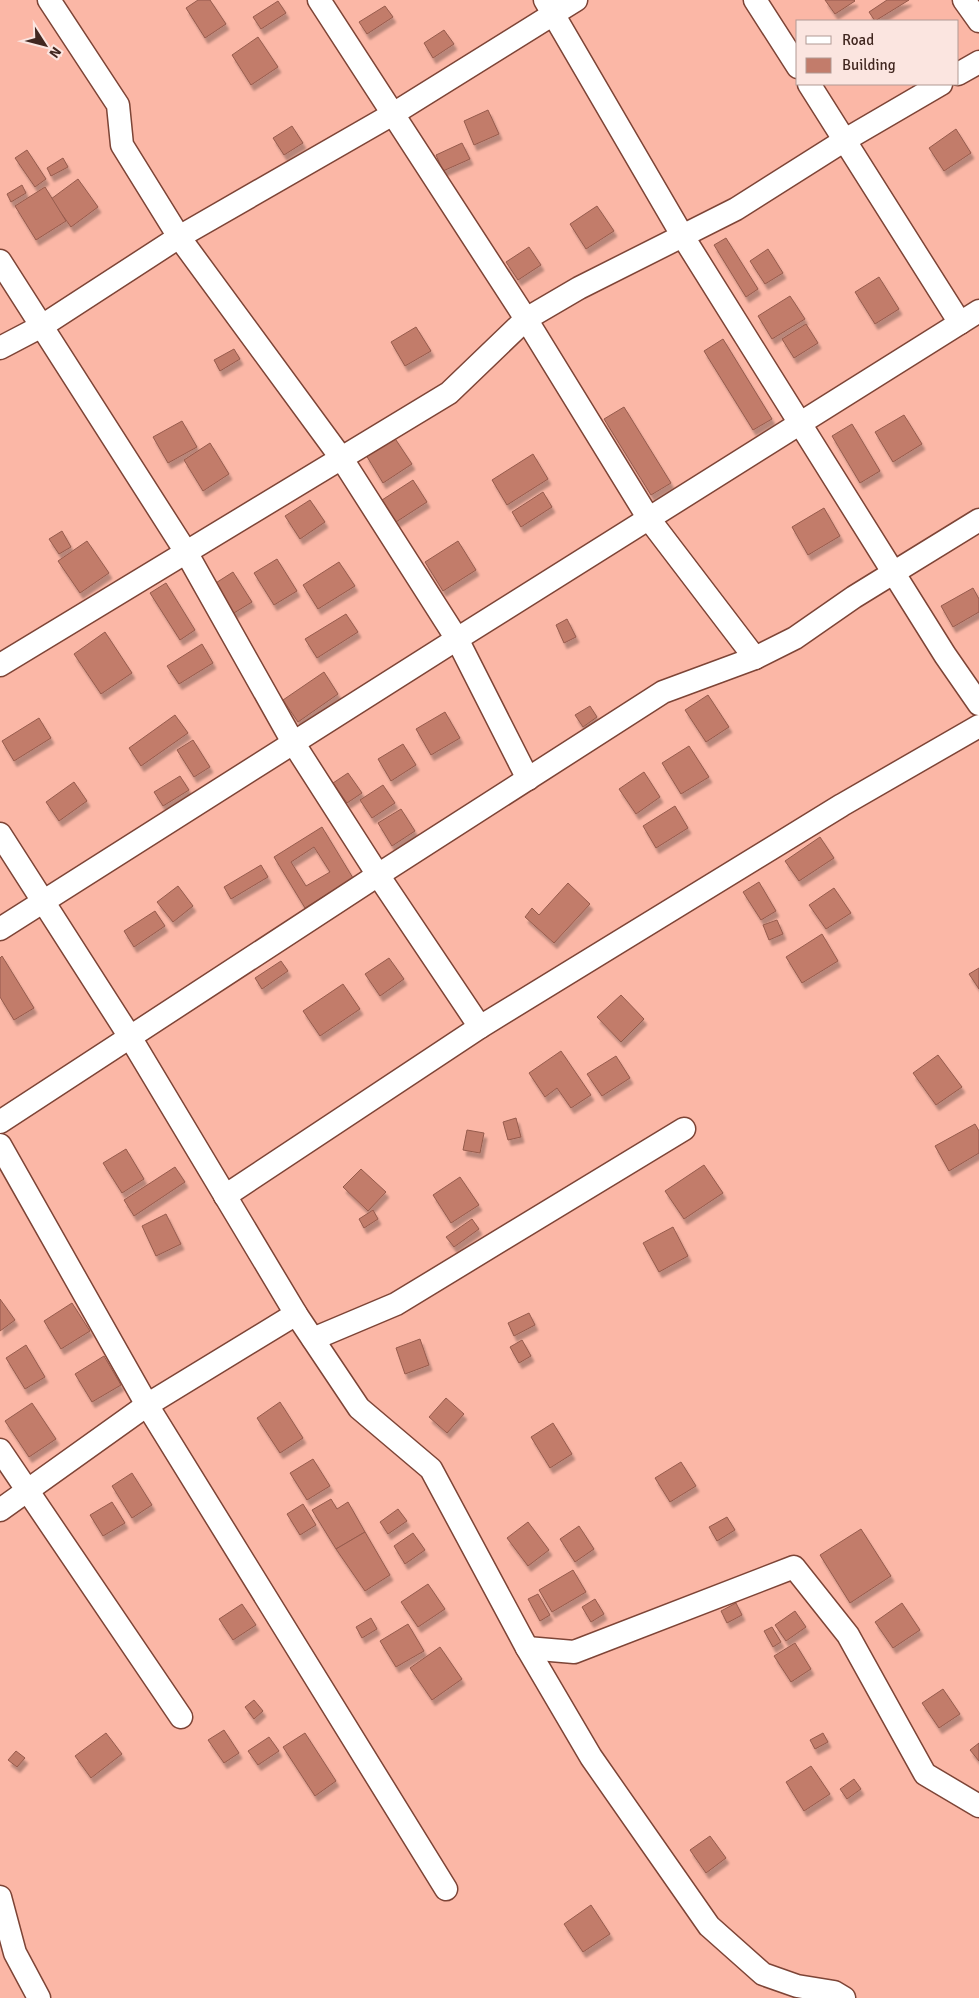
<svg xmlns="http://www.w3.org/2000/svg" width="979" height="1998" font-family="Signika,sans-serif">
	<defs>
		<filter id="shadow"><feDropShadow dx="3" dy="5.5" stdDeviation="1" flood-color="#0004"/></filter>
	</defs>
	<rect width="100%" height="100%" fill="#fbb7a6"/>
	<g fill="#c27c6b" stroke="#965b4c" fill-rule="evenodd" filter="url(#shadow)">
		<polygon points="198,0 210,0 226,24 205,38 186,8"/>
		<polygon points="825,0 854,0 855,1 835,14"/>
		<polygon points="887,0 909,0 875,21 869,12"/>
		<polygon points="278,1 286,13 261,29 253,17"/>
		<polygon points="385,6 393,17 367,34 359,22"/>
		<polygon points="444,30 454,44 433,58 424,43"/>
		<polygon points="258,37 278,67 251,85 232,55"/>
		<polygon points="488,110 499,134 474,145 464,121"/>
		<polygon points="292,126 303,143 284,155 273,138"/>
		<polygon points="956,129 971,153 944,171 929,148"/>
		<polygon points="462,143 470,159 443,171 436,155"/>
		<polygon points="27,150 46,179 35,187 15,158"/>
		<polygon points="63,158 68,167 51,176 47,168"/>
		<polygon points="78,179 98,207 71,227 51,199"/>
		<polygon points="22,185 26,193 11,202 7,194"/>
		<polygon points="45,187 66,221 36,240 15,206"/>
		<polygon points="597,206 614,231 586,249 570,224"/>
		<polygon points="726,238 758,289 746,297 714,245"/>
		<polygon points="529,247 541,265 518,280 506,262"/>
		<polygon points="768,249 783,273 765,284 750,261"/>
		<polygon points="879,277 899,309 875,324 855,292"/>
		<polygon points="790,296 805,319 772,339 758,316"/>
		<polygon points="806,324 818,343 794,358 782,339"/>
		<polygon points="416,327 431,351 405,366 391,342"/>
		<polygon points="723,339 772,419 753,430 704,351"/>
		<polygon points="234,349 240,359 220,371 214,360"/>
		<polygon points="624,407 671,483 651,495 604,419"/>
		<polygon points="904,415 922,444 893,462 875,432"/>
		<polygon points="182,421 197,447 168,463 153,437"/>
		<polygon points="852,424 880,471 860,483 832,436"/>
		<polygon points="394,437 412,464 383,483 366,455"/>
		<polygon points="210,443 229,474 203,491 184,460"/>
		<polygon points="533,454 548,479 507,505 492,480"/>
		<polygon points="413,480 427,502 396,522 382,500"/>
		<polygon points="543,492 552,507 521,527 512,512"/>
		<polygon points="310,500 325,522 300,539 285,516"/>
		<polygon points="824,508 840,536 808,555 792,527"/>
		<polygon points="62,531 71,547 59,554 49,539"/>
		<polygon points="87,541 109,573 80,593 58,561"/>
		<polygon points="458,541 476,570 443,591 425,562"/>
		<polygon points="277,559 297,591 274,605 254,573"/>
		<polygon points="339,562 355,586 318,609 303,585"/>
		<polygon points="233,572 252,602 229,616 211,586"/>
		<polygon points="166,583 195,630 180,640 150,593"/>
		<polygon points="973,588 979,599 979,612 953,627 941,606"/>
		<polygon points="346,614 358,632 317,658 305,639"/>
		<polygon points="567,619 576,637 564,643 556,625"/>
		<polygon points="105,632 132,673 101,694 74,654"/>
		<polygon points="202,644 213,663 179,684 167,666"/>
		<polygon points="324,672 338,694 298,722 283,700"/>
		<polygon points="708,695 729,727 706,742 685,710"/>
		<polygon points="590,706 597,717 583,727 575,715"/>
		<polygon points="445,712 460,738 431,755 416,729"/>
		<polygon points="175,715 188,733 141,766 129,748"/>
		<polygon points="39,718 51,738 14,761 2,741"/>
		<polygon points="193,740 210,767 194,777 177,750"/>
		<polygon points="403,744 416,765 391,781 378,759"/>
		<polygon points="689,746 709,777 681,794 662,763"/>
		<polygon points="644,772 660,797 636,814 619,789"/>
		<polygon points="348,773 362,793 347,803 333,783"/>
		<polygon points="180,776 189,790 163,806 154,792"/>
		<polygon points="74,782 87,801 59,821 46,802"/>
		<polygon points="383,785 395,803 372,818 360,800"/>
		<polygon points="675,806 688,828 656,848 643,826"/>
		<polygon points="401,809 415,831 392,846 378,823"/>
		<path d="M322,827L353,878L305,908L274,857ZM314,847L330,872L306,886L291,862Z"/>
		<polygon points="820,837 834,858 799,881 785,861"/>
		<polygon points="261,865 268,877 231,899 224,887"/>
		<polygon points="759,882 776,911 761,920 743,892"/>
		<polygon points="568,883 590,904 554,943 525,917 532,908 539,915"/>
		<polygon points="178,886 193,906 173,922 157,902"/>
		<polygon points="834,888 851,913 826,929 809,905"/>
		<polygon points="155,911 165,926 134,947 124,931"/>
		<polygon points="777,920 783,934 769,940 763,925"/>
		<polygon points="822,934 838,961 802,983 786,957"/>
		<polygon points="2,956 34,1008 14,1020 0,997 0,958"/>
		<polygon points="389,958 404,979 380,996 365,974"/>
		<polygon points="281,961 288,971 262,989 255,978"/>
		<polygon points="979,968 979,989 969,974"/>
		<polygon points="343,984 360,1009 320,1036 303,1011"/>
		<polygon points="621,995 644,1019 621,1042 597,1017"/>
		<polygon points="561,1051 591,1095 571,1108 557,1088 545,1097 529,1073"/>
		<polygon points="938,1055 962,1087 936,1105 913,1073"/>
		<polygon points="616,1056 630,1078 602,1096 587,1074"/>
		<polygon points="516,1118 521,1137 508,1140 503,1122"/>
		<polygon points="975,1124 979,1131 979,1153 949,1171 935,1146"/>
		<polygon points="467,1130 484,1133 480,1153 463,1150"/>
		<polygon points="126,1149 144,1179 122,1193 103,1163"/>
		<polygon points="704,1165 723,1193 684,1219 665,1191"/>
		<polygon points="175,1167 185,1182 134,1216 124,1200"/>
		<polygon points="361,1169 386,1192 368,1211 343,1187"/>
		<polygon points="460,1177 479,1205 451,1223 433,1195"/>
		<polygon points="373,1210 378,1219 364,1228 359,1219"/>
		<polygon points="166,1214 181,1244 156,1256 142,1226"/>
		<polygon points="472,1219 479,1229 454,1247 446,1237"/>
		<polygon points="673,1227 688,1256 659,1272 643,1243"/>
		<polygon points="0,1299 15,1320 0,1331"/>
		<polygon points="72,1303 90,1331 61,1349 44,1321"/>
		<polygon points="529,1313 535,1325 514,1336 508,1323"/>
		<polygon points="420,1339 429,1365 405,1374 396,1348"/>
		<polygon points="522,1340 531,1356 519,1363 510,1347"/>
		<polygon points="26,1345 45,1377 25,1389 6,1358"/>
		<polygon points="104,1356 121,1385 92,1402 75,1374"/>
		<polygon points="446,1398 464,1414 447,1433 429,1417"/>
		<polygon points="280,1402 303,1438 280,1453 257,1418"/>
		<polygon points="32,1403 56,1439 29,1457 5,1421"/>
		<polygon points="553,1423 572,1454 550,1468 531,1437"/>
		<polygon points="313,1459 330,1486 307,1500 290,1473"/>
		<polygon points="681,1462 696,1486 670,1502 655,1478"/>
		<polygon points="132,1473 152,1505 132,1518 112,1486"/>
		<polygon points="331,1499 337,1509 348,1502 365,1532 336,1549 312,1510"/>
		<polygon points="112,1502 125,1523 103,1536 90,1515"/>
		<polygon points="303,1504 316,1525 300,1535 287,1514"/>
		<polygon points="398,1509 407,1521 388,1534 380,1522"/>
		<polygon points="727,1517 735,1530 717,1541 709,1527"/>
		<polygon points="528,1522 549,1550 528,1566 507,1538"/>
		<polygon points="579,1526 594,1549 575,1562 560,1539"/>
		<polygon points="861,1529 891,1576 850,1603 820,1555"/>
		<polygon points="365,1532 390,1575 365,1591 336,1549"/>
		<polygon points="413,1533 425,1550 405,1564 394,1546"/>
		<polygon points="573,1570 586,1592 552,1612 539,1590"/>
		<polygon points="428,1584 445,1609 418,1627 401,1602"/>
		<polygon points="538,1594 550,1615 540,1621 528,1599"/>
		<polygon points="595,1599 604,1614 591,1622 582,1607"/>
		<polygon points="736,1603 742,1615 727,1623 721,1611"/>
		<polygon points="902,1603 920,1630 893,1648 875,1622"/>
		<polygon points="242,1604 256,1625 233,1640 219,1619"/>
		<polygon points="795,1611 806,1627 786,1641 775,1625"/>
		<polygon points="371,1618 377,1629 362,1638 356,1627"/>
		<polygon points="408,1624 424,1651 396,1667 380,1641"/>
		<polygon points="772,1627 781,1642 773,1647 764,1631"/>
		<polygon points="795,1643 811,1669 791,1682 774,1656"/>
		<polygon points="440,1647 462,1679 432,1700 410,1668"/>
		<polygon points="943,1689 960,1714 939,1728 922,1703"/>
		<polygon points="254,1700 263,1711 254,1719 245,1707"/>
		<polygon points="224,1730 239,1753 224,1763 208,1740"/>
		<polygon points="106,1733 122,1754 91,1778 75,1756"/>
		<polygon points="305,1733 336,1781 315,1796 283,1747"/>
		<polygon points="823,1733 828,1742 815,1749 810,1740"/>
		<polygon points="269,1737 279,1751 258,1765 248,1751"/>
		<polygon points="979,1743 979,1761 970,1750"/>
		<polygon points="16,1751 25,1758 17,1767 8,1760"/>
		<polygon points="811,1766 830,1794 804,1811 786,1782"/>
		<polygon points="854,1779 861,1789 847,1799 840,1789"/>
		<polygon points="710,1836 726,1858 706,1873 690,1850"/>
		<polygon points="591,1905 610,1934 583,1952 564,1924"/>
	</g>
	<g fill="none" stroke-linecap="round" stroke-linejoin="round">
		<defs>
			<g id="minor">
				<polyline points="49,0 118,105 122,145 179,237 342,459 457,639 528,779"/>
				<polyline points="319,0 526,319 649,519 755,658"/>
				<polyline points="545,0 682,235 945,655 979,704"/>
				<polyline points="755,0 798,67"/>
				<polyline points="964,0 979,21"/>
				<polyline points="958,74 979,62"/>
				<polyline points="809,84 960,323"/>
				<polyline points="0,261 186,552 294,744 378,875 480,1027"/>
				<polyline points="0,348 42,326 179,237 393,114 576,0"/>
				<polyline points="0,665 449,393 526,319 579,288 736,209 845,140 941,84"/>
				<polyline points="0,834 130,1037 296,1314 359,1408 431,1469 527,1648 591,1757 709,1926 763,1974 797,1986 834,1992 844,1998"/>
				<polyline points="0,929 457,639 979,311"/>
				<polyline points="0,1122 378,875 663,692 755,658 795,638 854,597 979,520"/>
				<polyline points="0,1145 147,1405 446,1889"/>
				<polyline points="225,1196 480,1027 842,805 979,726"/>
				<polyline points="313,1339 396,1304 684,1129"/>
				<polyline points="0,1450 181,1717"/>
				<polyline points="0,1510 147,1405 296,1314"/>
				<polyline points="527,1648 574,1652 794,1567 848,1635 925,1774 979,1806"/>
				<polyline points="0,1897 15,1953 39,1998"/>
			</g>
		</defs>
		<use href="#minor" stroke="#7d4436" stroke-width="25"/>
		<use href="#minor" stroke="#fff" stroke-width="22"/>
	</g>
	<rect x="796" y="20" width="162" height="65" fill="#fbe5e0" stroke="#b19993"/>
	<rect x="806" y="36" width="25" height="8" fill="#ffffff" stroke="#b19993"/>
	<text x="842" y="45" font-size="15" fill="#412720">Road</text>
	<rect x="806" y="58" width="25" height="15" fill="#c27c6b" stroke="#b19993"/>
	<text x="842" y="70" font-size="15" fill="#412720">Building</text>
	<g transform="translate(45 45) rotate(126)" stroke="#fbe5e0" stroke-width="4" paint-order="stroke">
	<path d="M0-4L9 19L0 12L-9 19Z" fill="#412720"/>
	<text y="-8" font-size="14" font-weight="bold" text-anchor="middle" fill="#412720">N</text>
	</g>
</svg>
